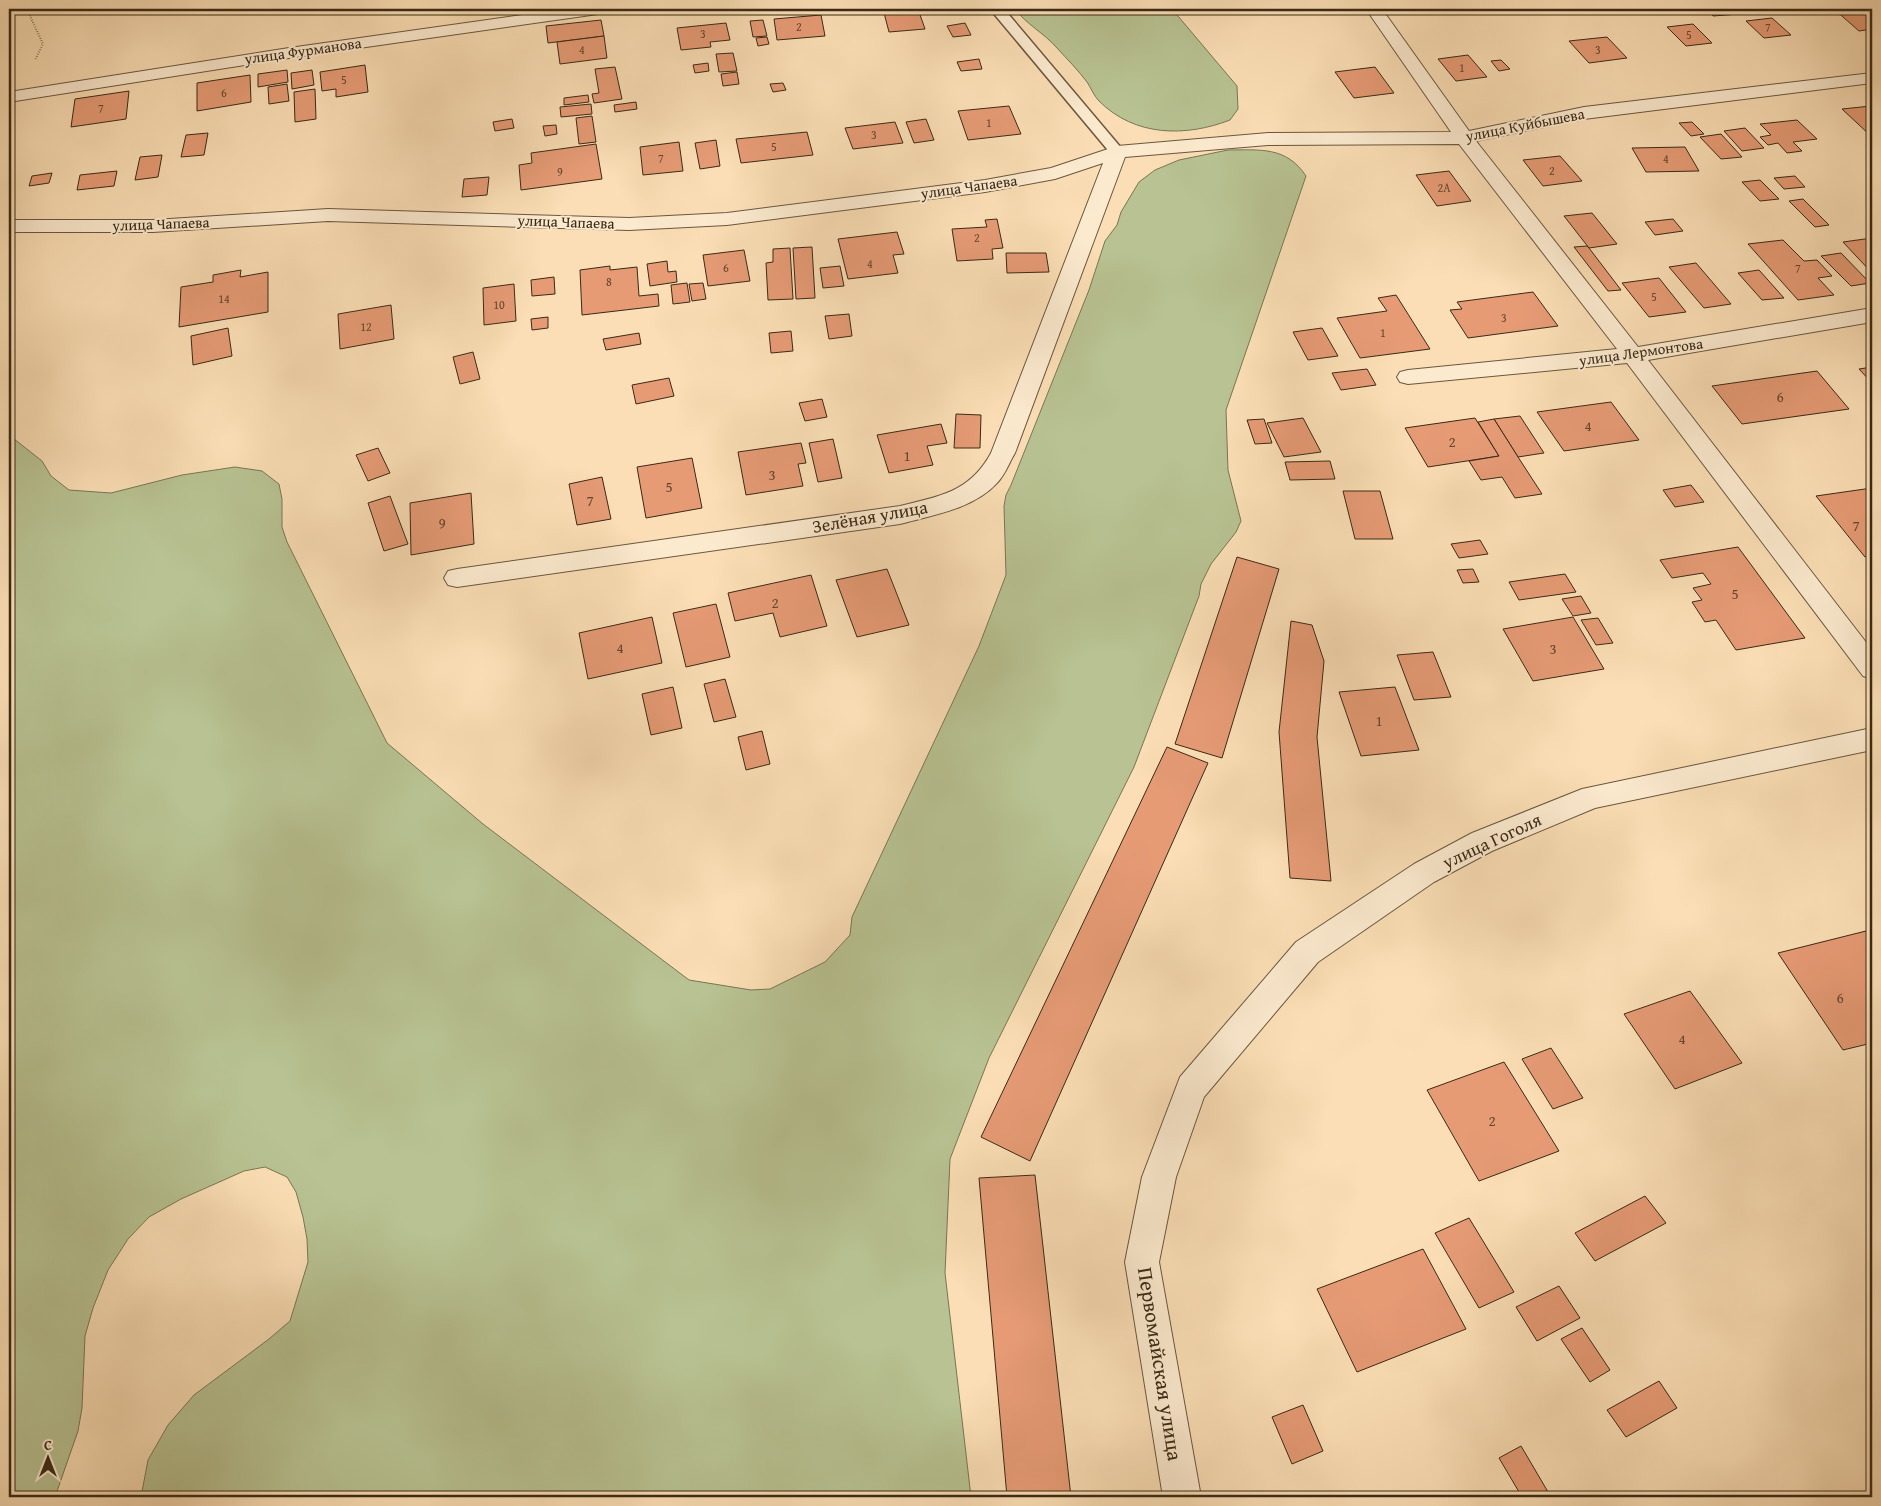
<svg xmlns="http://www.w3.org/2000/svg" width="1881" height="1506" font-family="'Gentium Book Plus',serif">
	<rect width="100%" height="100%" fill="#fbdeb5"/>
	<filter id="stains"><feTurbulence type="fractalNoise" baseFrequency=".004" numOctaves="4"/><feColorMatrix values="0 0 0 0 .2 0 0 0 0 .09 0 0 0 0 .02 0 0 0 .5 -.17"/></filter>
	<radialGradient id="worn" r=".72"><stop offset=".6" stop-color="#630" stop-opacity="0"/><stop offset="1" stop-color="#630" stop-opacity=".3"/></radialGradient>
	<g fill="#b8c292" stroke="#787654">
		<path d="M1015,9H1172L1237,86L1238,109L1230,120C1186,137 1135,137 1099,101C1094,96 1091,88 1087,82C1078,70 1067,59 1057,48C1044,33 1026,24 1015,9Z"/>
		<path d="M1228,150C1260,150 1286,146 1306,176L1226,410L1228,470L1241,521L1236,532L1211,564L1201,584L1199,596L1134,767L989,1058L950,1159L945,1273L971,1497H141L148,1460L168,1425L194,1395L269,1339L290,1321L308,1262L307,1239L303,1217L296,1192L287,1177L265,1167L244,1171L181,1199L149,1217L128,1239L108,1270L93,1308L85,1336L82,1408L78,1431L55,1497H9V435L42,461L51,476L69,490L111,493L182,475L235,467L262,471L279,484L282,499V527L287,542L387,743L483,824L689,980L751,990L770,989L825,962L850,935L852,917L979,646L1006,575L1004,506L1006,495L1011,485L1089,290L1105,241L1117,225L1121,212L1139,182L1155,170L1179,160Z"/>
	</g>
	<g fill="#e69b75" stroke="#392a17">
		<polygon points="883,9 918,9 925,29 889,32"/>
		<polygon points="1706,9 1733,9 1739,14 1713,16"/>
		<polygon points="1834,9 1872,9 1872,29 1859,31"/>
		<polygon points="821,15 825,36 777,40 774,19"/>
		<polygon points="1772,18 1791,35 1764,38 1746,21"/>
		<polygon points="601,20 604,36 548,43 546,26"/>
		<polygon points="763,20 767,36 753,37 750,21"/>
		<polygon points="726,23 730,40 710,42 711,47 681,50 677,28"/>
		<polygon points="965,23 971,35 953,37 947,26"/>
		<polygon points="1693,24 1712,43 1686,46 1667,27"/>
		<polygon points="604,36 607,58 560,64 557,42"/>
		<polygon points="767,37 769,44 758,46 756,38"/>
		<polygon points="1607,37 1627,58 1589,63 1569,41"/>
		<polygon points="733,53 737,71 719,72 716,54"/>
		<polygon points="1468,55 1487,77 1456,81 1438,59"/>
		<polygon points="979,59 982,69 961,71 957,62"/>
		<polygon points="1501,60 1510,69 1499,71 1491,61"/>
		<polygon points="708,63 709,71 695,73 693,65"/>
		<polygon points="365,65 368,92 336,97 336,89 322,91 320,72"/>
		<polygon points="615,67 622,99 594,103 592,94 599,93 595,69"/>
		<polygon points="1375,67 1394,93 1354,98 1335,72"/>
		<polygon points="287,70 288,82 258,87 258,74"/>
		<polygon points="312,70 314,85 292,89 291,73"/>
		<polygon points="737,72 739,84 723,86 721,74"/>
		<polygon points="250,75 251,102 197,111 197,83"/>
		<polygon points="783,83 786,90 773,92 770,84"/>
		<polygon points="287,84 289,101 269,104 268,87"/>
		<polygon points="315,89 316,119 295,122 294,92"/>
		<polygon points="129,91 126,119 71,127 75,99"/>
		<polygon points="588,95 589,102 564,105 564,98"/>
		<polygon points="636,102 637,109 615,112 614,105"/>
		<polygon points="591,104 592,114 561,117 560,107"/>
		<polygon points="1009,106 1021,134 968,140 958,111"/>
		<polygon points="1871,106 1872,107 1872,137 1842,109"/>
		<polygon points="592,116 596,142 579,144 576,118"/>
		<polygon points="512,119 514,128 495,131 493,122"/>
		<polygon points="926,119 934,140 914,143 906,122"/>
		<polygon points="1797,120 1817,139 1793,142 1802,151 1787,153 1778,143 1768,145 1760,137 1771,135 1760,124"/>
		<polygon points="895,122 903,143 853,149 845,128"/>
		<polygon points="1692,122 1704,134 1691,136 1679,123"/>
		<polygon points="556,125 557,134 545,136 543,126"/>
		<polygon points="1745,128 1764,148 1742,151 1724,131"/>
		<polygon points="807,132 813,155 741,163 736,139"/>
		<polygon points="208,133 204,155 181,157 186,135"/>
		<polygon points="1721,134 1742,157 1721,159 1700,137"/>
		<polygon points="716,140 720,166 700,169 695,143"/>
		<polygon points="679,142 683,171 643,175 640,147"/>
		<polygon points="596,144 602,179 521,190 519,165 532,163 531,153"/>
		<polygon points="1685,147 1699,171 1646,172 1632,148"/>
		<polygon points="162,155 158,177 135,180 140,157"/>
		<polygon points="1560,156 1582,181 1543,186 1523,160"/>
		<polygon points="117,171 114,186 77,190 80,175"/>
		<polygon points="1449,171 1471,201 1437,206 1416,175"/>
		<polygon points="52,173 49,183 29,186 32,176"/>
		<polygon points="1795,176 1805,187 1784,189 1774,178"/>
		<polygon points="489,177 487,195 462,197 464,179"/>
		<polygon points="1760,180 1779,199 1760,201 1742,182"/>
		<polygon points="1803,199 1829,225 1815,227 1789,201"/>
		<polygon points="1592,213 1617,244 1589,248 1564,216"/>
		<polygon points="997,219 1003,248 992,249 993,259 957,261 952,229 987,227 985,220"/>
		<polygon points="1673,219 1683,231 1655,235 1645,222"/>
		<polygon points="897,232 904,254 893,255 898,273 848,279 838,239"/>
		<polygon points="1872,238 1872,273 1843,242"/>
		<polygon points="1783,240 1804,261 1817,260 1832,276 1818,278 1834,295 1798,300 1748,244"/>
		<polygon points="1587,246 1589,248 1621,290 1608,291 1574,247"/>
		<polygon points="812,247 815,298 796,299 793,248"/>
		<polygon points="790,248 793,299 768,300 766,263 773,262 773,249"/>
		<polygon points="744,250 750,281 708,286 703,255"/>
		<polygon points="1006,253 1046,253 1049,272 1007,273"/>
		<polygon points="1841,253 1870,283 1851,286 1821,256"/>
		<polygon points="667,261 668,272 676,271 677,282 650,286 647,264"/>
		<polygon points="1696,263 1731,304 1704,308 1669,267"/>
		<polygon points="610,266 610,270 637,267 639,296 658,294 659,306 582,315 580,270"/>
		<polygon points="840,266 844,286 823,288 820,268"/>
		<polygon points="241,270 240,277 268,272 268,312 179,327 181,287 213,282 213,275"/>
		<polygon points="1759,270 1784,298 1762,300 1738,273"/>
		<polygon points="554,277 555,294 532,296 531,280"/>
		<polygon points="1659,278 1686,312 1649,317 1622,283"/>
		<polygon points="687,283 690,302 673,304 671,285"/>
		<polygon points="703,283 706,299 692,301 689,284"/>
		<polygon points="514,284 516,321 484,325 483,288"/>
		<polygon points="1533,292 1558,326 1468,338 1450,310 1462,309 1457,302"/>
		<polygon points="1396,295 1430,349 1360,358 1337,318 1387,311 1378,298"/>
		<polygon points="391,305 394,339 340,349 338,314"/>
		<polygon points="849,314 852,336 829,339 825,316"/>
		<polygon points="548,317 548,328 532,330 531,319"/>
		<polygon points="228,328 232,356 193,365 191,336"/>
		<polygon points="1322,328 1338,356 1308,360 1293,332"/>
		<polygon points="791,331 793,351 771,353 769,333"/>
		<polygon points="639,333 641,344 606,350 603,339"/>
		<polygon points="473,352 480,379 460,384 453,357"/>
		<polygon points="1872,367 1872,383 1859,369"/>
		<polygon points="1367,369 1376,385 1341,390 1332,373"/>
		<polygon points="1817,371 1849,409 1742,424 1712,386"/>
		<polygon points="669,378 674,396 636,404 632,385"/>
		<polygon points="822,399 827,417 805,421 799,403"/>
		<polygon points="1611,402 1639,440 1564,451 1537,412"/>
		<polygon points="956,414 981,415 980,448 954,448"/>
		<polygon points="1520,416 1544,453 1518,457 1494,419"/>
		<polygon points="1303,418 1321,452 1284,457 1267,423"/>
		<polygon points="1475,418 1499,456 1428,467 1405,428"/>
		<polygon points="1264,419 1272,443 1255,444 1247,420"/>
		<polygon points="1494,419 1518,457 1542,494 1515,498 1502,477 1481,480 1469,461 1499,456 1478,422"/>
		<polygon points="941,424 947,443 927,446 933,465 889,473 877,435"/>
		<polygon points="833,439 842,478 818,482 809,443"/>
		<polygon points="801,443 806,463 798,464 803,486 746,495 738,452"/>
		<polygon points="378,448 390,473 368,481 356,455"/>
		<polygon points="692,458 702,508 646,518 637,467"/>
		<polygon points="1330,461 1335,479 1290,480 1285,462"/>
		<polygon points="602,477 611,519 577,525 569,484"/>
		<polygon points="1691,485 1704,502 1675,507 1663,490"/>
		<polygon points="1872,488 1872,556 1865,557 1816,496"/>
		<polygon points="1343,491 1380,491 1393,539 1355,539"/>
		<polygon points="471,493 474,544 411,555 410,503"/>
		<polygon points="390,496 408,544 384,551 368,503"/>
		<polygon points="1480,540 1488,554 1459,558 1451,544"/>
		<polygon points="1738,547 1805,638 1736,650 1716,620 1705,622 1692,602 1702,600 1693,588 1711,584 1703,573 1672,578 1660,560"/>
		<polygon points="1237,557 1279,569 1222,758 1175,744"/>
		<polygon points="887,569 909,625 857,637 836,580"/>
		<polygon points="1473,569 1479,582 1463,583 1457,570"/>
		<polygon points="1565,574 1576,592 1519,600 1509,582"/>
		<polygon points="811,575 827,626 780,637 773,613 735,621 728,593"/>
		<polygon points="1581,596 1591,613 1573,616 1562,599"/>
		<polygon points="716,604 730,657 686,667 673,613"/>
		<polygon points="652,617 662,663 588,679 579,633"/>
		<polygon points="1573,617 1604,669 1533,681 1503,629"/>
		<polygon points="1598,618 1613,643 1596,645 1581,620"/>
		<polygon points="1291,621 1312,625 1324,661 1317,737 1331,881 1290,878 1279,732"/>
		<polygon points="1433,652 1451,697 1414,700 1397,655"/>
		<polygon points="725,679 736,717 714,722 704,684"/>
		<polygon points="673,687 682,728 651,735 642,694"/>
		<polygon points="1395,687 1419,750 1361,756 1339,692"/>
		<polygon points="762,731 770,764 746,770 738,737"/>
		<polygon points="1167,747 1208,763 1030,1161 981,1137"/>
		<polygon points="1866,931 1872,940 1872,1043 1843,1050 1778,953"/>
		<polygon points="1690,991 1742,1063 1675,1089 1624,1014"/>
		<polygon points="1551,1048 1583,1098 1553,1109 1522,1059"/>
		<polygon points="1504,1062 1559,1151 1479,1181 1427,1090"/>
		<polygon points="1035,1175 1071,1497 1007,1497 979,1178"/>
		<polygon points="1645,1196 1666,1223 1595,1261 1575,1233"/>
		<polygon points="1469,1218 1514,1292 1479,1308 1435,1233"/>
		<polygon points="1423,1249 1466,1329 1357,1372 1317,1289"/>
		<polygon points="1559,1286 1580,1318 1537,1341 1516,1307"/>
		<polygon points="1582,1328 1610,1370 1590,1382 1561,1339"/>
		<polygon points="1659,1381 1677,1408 1626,1437 1607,1410"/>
		<polygon points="1303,1405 1323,1451 1292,1464 1272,1417"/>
		<polygon points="1521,1446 1551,1497 1522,1497 1499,1458"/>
	</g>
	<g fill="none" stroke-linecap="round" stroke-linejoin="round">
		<defs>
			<polygon id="lane" points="990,9 1004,9 1122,149 1125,152 1122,155 1112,155"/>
			<g id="street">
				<polygon points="564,9 606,9 604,13 598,14 289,58 9,102 9,92 289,48"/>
				<path d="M1366,9H1382L1469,131L1584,107L1872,73V83L1584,119L1476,141L1638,347L1872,308V322L1648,360L1872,650V679L1863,676L1627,363L1408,384L1400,382L1397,377L1400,372L1408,370L1617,349L1459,144L1268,145L1125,157L1015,453C1009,463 1005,475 997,483C973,509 933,515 900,524L457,587L448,585L444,578L448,571L457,569L900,506C940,496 970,492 991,453L1103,163L1055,179L985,192L727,225L629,230L328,221L153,232H9V220H153L328,209L629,218L727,213L985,180L1051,168L1117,146L1268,133L1451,132Z"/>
				<polygon points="1872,728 1872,750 1595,808 1492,851 1434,882 1318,962 1204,1097 1176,1177 1159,1262 1201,1497 1163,1497 1125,1262 1142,1177 1180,1077 1296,942 1414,864 1472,833 1582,789"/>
			</g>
		</defs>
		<use href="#lane" stroke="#6a573e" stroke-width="3"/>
		<use href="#street" stroke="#6a573e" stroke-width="2"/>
		<polyline stroke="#392a17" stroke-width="2" stroke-dasharray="0.5 2" stroke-linecap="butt" points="34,9 30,16 43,44 35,60"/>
		<use href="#lane" fill="#fceacf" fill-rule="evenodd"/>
		<use href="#street" fill="#fceacf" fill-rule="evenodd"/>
	</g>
	<g text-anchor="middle" stroke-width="4" stroke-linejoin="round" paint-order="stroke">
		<g font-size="12" fill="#64462e">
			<text x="799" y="31">2</text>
			<text x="1768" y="32">7</text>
			<text x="703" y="38">3</text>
			<text x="1689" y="39">5</text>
			<text x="582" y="54">4</text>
			<text x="1598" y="54">3</text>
			<text x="1462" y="72">1</text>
			<text x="344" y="84">5</text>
			<text x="224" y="97">6</text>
			<text x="101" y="113">7</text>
			<text x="989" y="127">1</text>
			<text x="874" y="139">3</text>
			<text x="774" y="151">5</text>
			<text x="661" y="163">7</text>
			<text x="1666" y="163">4</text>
			<text x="1552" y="175">2</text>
			<text x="560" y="176">9</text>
			<text x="1444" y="192">2А</text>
			<text x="977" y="242">2</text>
			<text x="870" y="268">4</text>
			<text x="726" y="272">6</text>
			<text x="1798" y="273">7</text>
			<text x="609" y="286">8</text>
			<text x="1654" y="301">5</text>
			<text x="224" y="303">14</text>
			<text x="499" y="309">10</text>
			<text x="1504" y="322">3</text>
			<text x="366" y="331">12</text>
			<text x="1383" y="337">1</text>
		</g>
		<g font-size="15" fill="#392a17" stroke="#fceacf">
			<text transform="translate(303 51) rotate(-8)" y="5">улица Фурманова</text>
			<text transform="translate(1525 125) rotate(-11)" y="5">улица Куйбышева</text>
			<text transform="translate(969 187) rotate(-8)" y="5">улица Чапаева</text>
			<text transform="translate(566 222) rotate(2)" y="5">улица Чапаева</text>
			<text transform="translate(161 224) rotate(-2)" y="5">улица Чапаева</text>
			<text transform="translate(1641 352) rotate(-8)" y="5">улица Лермонтова</text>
		</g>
		<g font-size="15" fill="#64462e">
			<text x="1780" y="402">6</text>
			<text x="1588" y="431">4</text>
			<text x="1452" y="447">2</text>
			<text x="907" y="461">1</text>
			<text x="772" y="480">3</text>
			<text x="669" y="492">5</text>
			<text x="590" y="506">7</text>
			<text x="442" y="528">9</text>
			<text x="1856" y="531">7</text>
			<text x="1735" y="599">5</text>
			<text x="775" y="608">2</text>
			<text x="620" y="653">4</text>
			<text x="1553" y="654">3</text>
			<text x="1379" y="726">1</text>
			<text x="1840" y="1003">6</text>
			<text x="1682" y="1044">4</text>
			<text x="1492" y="1126">2</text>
		</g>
		<g font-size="18" fill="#392a17" stroke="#fceacf">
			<text transform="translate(870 517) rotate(-10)" y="6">Зелёная улица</text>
			<text transform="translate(1492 841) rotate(-25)" y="6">улица Гоголя</text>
		</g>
		<g font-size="21" fill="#392a17" stroke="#fceacf">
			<text transform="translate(1160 1364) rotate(81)" y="7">Первомайская улица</text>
		</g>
	</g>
	<rect width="1881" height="1506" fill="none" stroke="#fbdeb5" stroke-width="30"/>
	<rect x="10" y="10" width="1861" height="1486" fill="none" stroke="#392a17" stroke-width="2.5"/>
	<rect x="15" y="15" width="1851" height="1476" fill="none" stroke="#392a17"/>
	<g transform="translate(48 1458)" stroke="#fceacf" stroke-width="4" paint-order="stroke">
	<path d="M0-4L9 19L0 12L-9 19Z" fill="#392a17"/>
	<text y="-8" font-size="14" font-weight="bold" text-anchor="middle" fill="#392a17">С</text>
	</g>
	<rect width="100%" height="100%" filter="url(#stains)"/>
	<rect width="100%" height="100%" fill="url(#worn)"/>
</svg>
